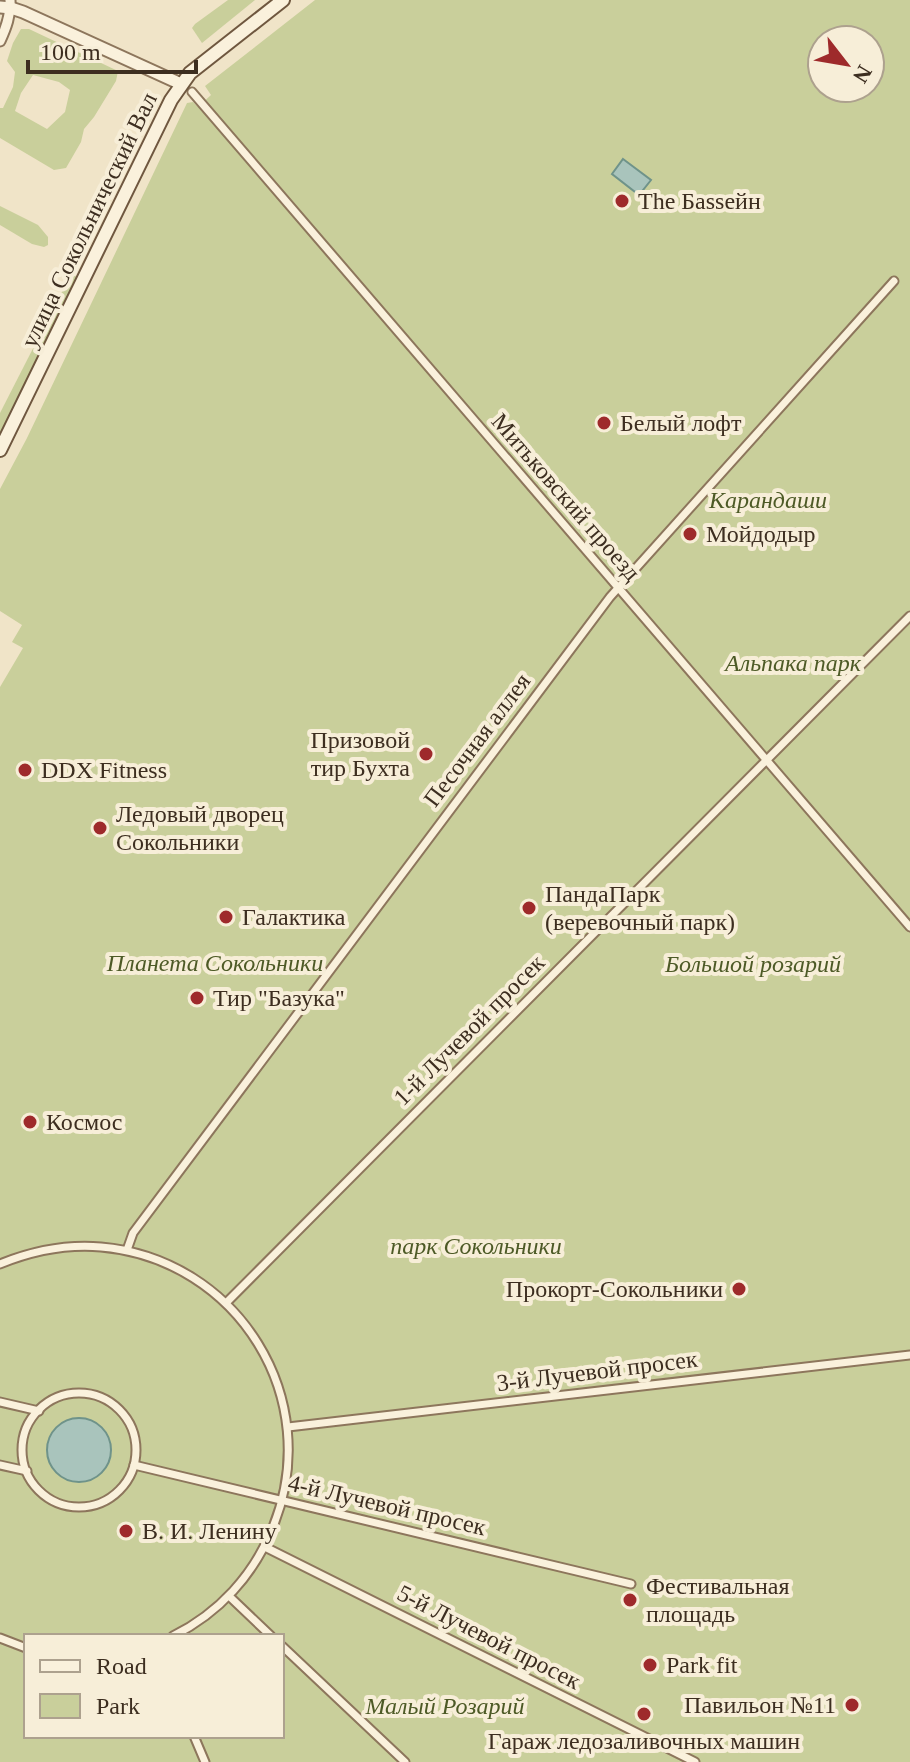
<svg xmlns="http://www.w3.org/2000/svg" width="910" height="1762" font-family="'Times New Roman',serif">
	<rect width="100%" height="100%" fill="#f0e4c8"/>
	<g fill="#c9cf9b" fill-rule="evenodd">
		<polygon points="228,0 255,0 202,43 192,28 195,24"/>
		<path d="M315,0H910V1762H0V687L23,648L12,642L22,625L0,611V489L27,438L187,103L193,102L198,107L211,95L205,86ZM822,40H870V88H822ZM26,1636H282V1736H26Z"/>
		<path d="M21,29H29L118,71L116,81L94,117L84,129L81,142L66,168L54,170L0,138V108H3L13,87L15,72L7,61L13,43ZM33,75L59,82L70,90L65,112L47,129L15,111L21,93Z"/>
		<polygon points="0,206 38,225 48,237 48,245 44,247 32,244 0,225"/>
		<polygon points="90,211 101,217 84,252 72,244"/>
		<polygon points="71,274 77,277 0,439 0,413"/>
	</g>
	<g fill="#a9c4bc" stroke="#6f938a" stroke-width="2">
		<polygon points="623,159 651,180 639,195 612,174"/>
		<circle cx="79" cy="1450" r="32"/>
	</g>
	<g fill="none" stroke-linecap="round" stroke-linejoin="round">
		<defs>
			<g id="pedestrian">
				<polyline points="192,92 910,927"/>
				<polyline points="127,1250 133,1233 610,597 894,281"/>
				<path d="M0,1264C32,1251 66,1244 101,1247C238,1259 325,1399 273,1527C254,1575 219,1613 173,1636"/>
				<polyline points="226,1303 910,616"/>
				<circle cx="79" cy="1450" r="57"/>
				<polyline points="0,1402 39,1411"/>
				<polyline points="288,1427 910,1355"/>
				<polyline points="0,1465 27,1471"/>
				<polyline points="134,1465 631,1584"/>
				<polyline points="265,1547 695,1762"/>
				<polyline points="229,1596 271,1636"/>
				<polyline points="0,1638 26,1648"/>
				<polyline points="282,1646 405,1762"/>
				<polyline points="194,1736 205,1762"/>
			</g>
			<path id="minor" d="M0,41C6,28 11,15 10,0"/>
			<polyline id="tertiary" points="0,7 11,8 23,12 181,84"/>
			<polyline id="secondary" points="0,450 171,100 190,73 283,0"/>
		</defs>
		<use href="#pedestrian" stroke="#8d765c" stroke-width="11"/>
		<use href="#minor" stroke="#8d765c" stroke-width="13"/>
		<use href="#tertiary" stroke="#8d765c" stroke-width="15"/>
		<use href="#secondary" stroke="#6f573f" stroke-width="16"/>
		<use href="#pedestrian" stroke="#faf1dc" stroke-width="7"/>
		<use href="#minor" stroke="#faf1dc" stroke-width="9"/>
		<use href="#tertiary" stroke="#faf1dc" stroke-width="11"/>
		<use href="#secondary" stroke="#faf1dc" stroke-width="12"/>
	</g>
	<g fill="#9e2a2b" stroke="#f7eed8" stroke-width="3">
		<circle cx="622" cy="201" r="8"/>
		<circle cx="604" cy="423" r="8"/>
		<circle cx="690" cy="534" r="8"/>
		<circle cx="426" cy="754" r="8"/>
		<circle cx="25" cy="770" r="8"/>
		<circle cx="100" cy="828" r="8"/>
		<circle cx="529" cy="908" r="8"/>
		<circle cx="226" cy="917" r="8"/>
		<circle cx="197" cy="998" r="8"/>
		<circle cx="30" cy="1122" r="8"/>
		<circle cx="739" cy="1289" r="8"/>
		<circle cx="126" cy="1531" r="8"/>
		<circle cx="630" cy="1600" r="8"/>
		<circle cx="650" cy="1665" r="8"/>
		<circle cx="852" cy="1705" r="8"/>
		<circle cx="644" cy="1714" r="8"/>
	</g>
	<g text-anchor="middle" stroke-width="8" stroke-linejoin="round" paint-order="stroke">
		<g font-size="24" fill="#3d2e20" stroke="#f7eed8" text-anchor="start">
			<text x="638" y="209">The Баssейн</text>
			<text x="620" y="431">Белый лофт</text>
			<text x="706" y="542">Мойдодыр</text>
			<text x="410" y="748" text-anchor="end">Призовой<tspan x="410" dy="28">тир Бухта</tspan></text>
			<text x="41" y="778">DDX Fitness</text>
			<text x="116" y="822">Ледовый дворец<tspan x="116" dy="28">Сокольники</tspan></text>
			<text x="545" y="902">ПандаПарк<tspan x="545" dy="28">(веревочный парк)</tspan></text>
			<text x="242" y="925">Галактика</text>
			<text x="213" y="1006">Тир "Базука"</text>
			<text x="46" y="1130">Космос</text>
			<text x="723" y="1297" text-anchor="end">Прокорт-Сокольники</text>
			<text x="142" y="1539">В. И. Ленину</text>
			<text x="646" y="1594">Фестивальная<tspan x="646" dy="28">площадь</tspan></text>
			<text x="666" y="1673">Park fit</text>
			<text x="836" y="1713" text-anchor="end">Павильон №11</text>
			<text x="644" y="1749" text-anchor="middle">Гараж ледозаливочных машин</text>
		</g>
		<g font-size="24" fill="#3d2e20" stroke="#f7eed8">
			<text transform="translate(89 220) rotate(-64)" y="8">улица Сокольнический Вал</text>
			<text transform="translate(566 497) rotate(49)" y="8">Митьковский проезд</text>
			<text transform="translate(477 740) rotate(-53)" y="8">Песочная аллея</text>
			<text transform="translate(469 1030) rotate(-45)" y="8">1-й Лучевой просек</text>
			<text transform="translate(597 1371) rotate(-7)" y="8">3-й Лучевой просек</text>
			<text transform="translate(387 1505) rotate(13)" y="8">4-й Лучевой просек</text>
			<text transform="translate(489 1637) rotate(27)" y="8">5-й Лучевой просек</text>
		</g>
		<g font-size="24" font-style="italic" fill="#4d5a26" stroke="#f7eed8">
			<text x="768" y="508">Карандаши</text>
			<text x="793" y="671">Альпака парк</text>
			<text x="215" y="971">Планета Сокольники</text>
			<text x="753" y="972">Большой розарий</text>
			<text x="476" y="1254">парк Сокольники</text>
			<text x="445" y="1714">Малый Розарий</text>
		</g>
	</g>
	<rect x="24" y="1634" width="260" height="104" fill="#f7eed8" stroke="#ada18e" stroke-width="2"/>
	<rect x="40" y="1660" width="40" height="12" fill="#faf1dc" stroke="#ada18e" stroke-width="2"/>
	<text x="96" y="1674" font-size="24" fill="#3d2e20">Road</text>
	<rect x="40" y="1694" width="40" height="24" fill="#c9cf9b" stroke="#ada18e" stroke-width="2"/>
	<text x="96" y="1714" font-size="24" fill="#3d2e20">Park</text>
	<g transform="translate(846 64) rotate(121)"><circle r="38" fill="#f7eed8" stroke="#ada18e" stroke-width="2"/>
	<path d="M0-6L14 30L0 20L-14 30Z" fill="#9e2a2b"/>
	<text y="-12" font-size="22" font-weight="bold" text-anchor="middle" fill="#3d2e20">N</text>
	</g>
	<path d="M28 60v12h168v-12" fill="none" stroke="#3d2e20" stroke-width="4"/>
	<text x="40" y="60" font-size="24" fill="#3d2e20" stroke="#f7eed8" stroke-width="6" paint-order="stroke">100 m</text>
</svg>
